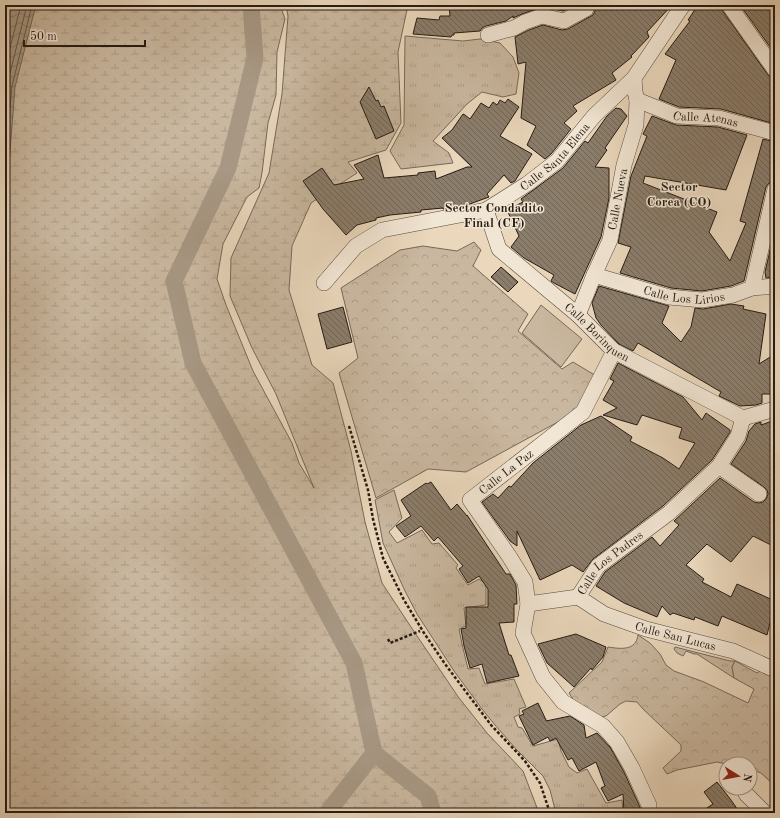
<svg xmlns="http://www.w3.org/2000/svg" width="780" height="818" font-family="'Old Standard TT',serif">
	<defs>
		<pattern id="grass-tufts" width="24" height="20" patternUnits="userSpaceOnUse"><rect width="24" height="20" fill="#c9b79f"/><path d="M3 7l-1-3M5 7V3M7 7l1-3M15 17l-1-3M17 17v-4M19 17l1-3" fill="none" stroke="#ac9d88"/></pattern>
		<pattern id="forest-crowns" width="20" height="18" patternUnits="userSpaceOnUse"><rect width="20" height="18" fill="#c9b79f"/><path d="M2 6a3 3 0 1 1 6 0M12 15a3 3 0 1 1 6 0" fill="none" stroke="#ac9d88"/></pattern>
		<pattern id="wetland-marsh" width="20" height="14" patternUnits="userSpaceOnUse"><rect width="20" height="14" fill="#c9b79f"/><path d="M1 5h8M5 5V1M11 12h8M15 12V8" fill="none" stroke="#ac9d88"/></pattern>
		<pattern id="water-waves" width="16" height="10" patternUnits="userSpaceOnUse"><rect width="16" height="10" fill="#a79783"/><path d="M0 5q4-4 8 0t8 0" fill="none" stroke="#887a6a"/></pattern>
		<pattern id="building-back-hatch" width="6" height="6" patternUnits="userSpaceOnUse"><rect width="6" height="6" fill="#8b7d6b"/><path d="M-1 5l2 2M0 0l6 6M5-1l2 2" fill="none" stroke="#716657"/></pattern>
	</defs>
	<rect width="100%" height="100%" fill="#ead7bc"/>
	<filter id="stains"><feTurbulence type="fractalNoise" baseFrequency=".005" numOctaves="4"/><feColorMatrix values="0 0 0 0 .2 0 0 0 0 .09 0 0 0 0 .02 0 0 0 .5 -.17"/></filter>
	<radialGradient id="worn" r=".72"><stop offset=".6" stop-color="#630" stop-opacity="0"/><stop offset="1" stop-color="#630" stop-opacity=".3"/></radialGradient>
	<g fill="url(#grass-tufts)" stroke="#776959">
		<polygon points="405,36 463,41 480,39 500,43 513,57 519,73 516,94 503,97 482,92 467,104 433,141 449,153 453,163 401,169 390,151 404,125"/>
		<polygon points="394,490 402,518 389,532 397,543 422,530 432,544 439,543 458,565 456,568 468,585 479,579 486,584 486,605 464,608 466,626 459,629 462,644 468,669 479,668 485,684 514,679 526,707 519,709 520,714 514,717 518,727 522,728 533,746 558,739 561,751 569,767 577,773 587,769 606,803 622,800 623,813 556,813 550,790 543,776 516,749 495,725 482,709 454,671 417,614 405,591 383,543 375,500"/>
		<polygon points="675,647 730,661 735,661 732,667 734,678 697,654 694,654 686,651 683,656 677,653 674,649"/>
	</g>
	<g fill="url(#forest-crowns)" stroke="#776959">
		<polygon points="474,242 481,250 473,266 528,314 518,331 562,369 573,362 598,377 580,410 466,472 428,469 376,498 339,373 358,358 341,288 400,250 423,246 457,251"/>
		<path d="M638,635L650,643L660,654L666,665L674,671L704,682L748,703L754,689L734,678L732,667L735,661L757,673L762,670L775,679V786L761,773L750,769V764H726L717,762L677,770L667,774L663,768L681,751V745L643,709L637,702L626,701L620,704L606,716L600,717L574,701L569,693L602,662L608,647C621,649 636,651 638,635Z"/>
	</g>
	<polygon fill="url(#wetland-marsh)" stroke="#776959" points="5,5 280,5 285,19 277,52 276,95 268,123 262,173 259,188 247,197 223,244 217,279 226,305 253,371 292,443 299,463 314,488 276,394 252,348 230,296 231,258 269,173 282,94 288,16 286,5 408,5 398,52 401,123 386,150 348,162 357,173 311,203 292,246 289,290 312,365 333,383 351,451 365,522 382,583 415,633 459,698 487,733 523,771 539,813 5,813"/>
	<polygon fill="#c9b79f" stroke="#776959" points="541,305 582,339 561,367 522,333"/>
	<polygon fill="url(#water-waves)" stroke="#736556" points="7,5 36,5 15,87 5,216 5,18"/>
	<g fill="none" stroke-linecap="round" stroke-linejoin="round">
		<g stroke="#66594b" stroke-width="1">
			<polyline points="5,67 21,5"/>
			<polyline points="5,104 7,85 27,5"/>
			<polyline points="5,166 12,86 32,5"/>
		</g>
		<g stroke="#a79783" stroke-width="17">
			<polyline points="251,5 255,58 228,168 174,281 193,363 354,663 374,753 327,813"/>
			<polyline points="374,753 428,796 433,813"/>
		</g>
	</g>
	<g fill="url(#building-back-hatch)" stroke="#251b13">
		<polygon points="449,5 575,5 563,11 544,7 539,8 522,14 513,18 513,16 506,21 486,26 482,28 480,31 454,33 454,35 452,35 451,37 413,34 417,18 439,20 440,16 450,16"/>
		<polygon points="596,5 672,5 647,32 649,37 631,56 632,57 612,73 616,80 573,106 577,111 564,123 571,129 551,154 545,159 527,145 536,126 521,118 526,62 518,64 515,37 529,30 543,25 562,30 568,29 593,15 595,11"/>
		<polygon points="698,5 700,6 702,5 720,5 722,10 768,75 771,78 775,79 775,124 721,109 679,107 659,99 676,60 665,54 690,21 688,20"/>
		<polygon points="740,5 775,5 775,54"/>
		<polygon points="369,87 376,101 378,100 381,107 384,106 394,131 376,139 360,102"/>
		<polygon points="508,99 519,107 500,136 532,154 515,181 511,183 504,175 487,194 489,197 467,205 443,209 443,208 421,210 421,212 390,215 376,218 376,220 357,225 346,235 323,209 303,181 322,168 334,185 364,179 354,165 378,155 384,178 418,175 418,173 435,171 436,179 467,167 472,167 442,138 452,130 463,114 465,115 470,119 481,103 489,108 493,102 497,105 500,100 505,103"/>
		<polygon points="616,108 621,109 627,116 605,148 607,150 595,167 609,168 609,198 601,237 575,294 554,283 551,281 554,275 524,258 511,247 519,236 507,210 523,202 521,199 532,191 563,168 585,141 588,143 607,116"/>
		<polygon points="652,116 676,125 718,127 747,135 726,190 645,176 643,183 717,212 709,232 730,261 746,223 740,221 763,139 775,142 775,180 772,181 769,183 766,187 744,281 731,286 702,291 671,288 620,273 631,247 618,243 631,176 647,136 643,134"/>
		<polygon points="775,229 775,277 766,278 765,272"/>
		<polygon points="501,267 518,282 508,292 491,277"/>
		<polygon points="599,286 669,306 662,323 681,342 691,327 695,308 703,309 731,304 744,306 743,309 766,314 759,364 775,354 775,394 762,394 762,403 756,405 740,406 719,396 721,392 638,343 633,351 619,344 601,325 596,318 592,303"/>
		<polygon points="343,307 352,342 327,349 318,314"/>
		<polygon points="618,363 683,397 702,420 706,413 730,430 730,432 712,460 663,506 593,559 583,572 572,565 540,580 517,531 517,546 510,541 482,502 493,494 498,498 509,486 511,487 533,463 581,425 601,416 632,437 630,441 663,458 679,469 695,443 679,438 682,428 642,415 637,425 603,415 617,408 603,400 614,381 610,379"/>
		<polygon points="775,420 775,547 753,536 731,562 707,544 686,565 704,579 702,582 731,597 737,584 775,601 775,615 772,615 767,635 722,616 718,626 695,617 694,620 673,613 670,615 662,606 657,617 624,603 596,586 605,572 652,537 660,546 679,525 674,521 720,478 754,502 759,503 763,502 766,499 768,494 767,490 764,487 731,464 746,441 749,431 755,424 761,422 761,425"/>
		<polygon points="431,482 451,510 457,504 467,516 467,515 506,574 510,574 516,585 517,604 514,604 514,622 499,623 509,655 511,655 519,676 487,683 482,664 470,668 464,646 461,629 466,628 466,607 488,607 488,589 479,576 468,583 459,569 463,566 438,537 434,541 421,526 405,537 396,526 411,516 401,500 426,483 427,484"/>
		<polygon points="576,634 606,647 603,657 592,670 591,668 574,687 547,663 538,644"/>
		<polygon points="538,703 546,720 546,721 570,716 584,725 586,738 597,733 610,747 624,772 640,807 640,813 624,813 623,794 608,801 601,788 605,786 596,762 579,771 572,758 568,760 556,738 550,741 548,737 533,745 519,716 524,714 522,711"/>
		<polygon points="717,782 731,800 740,813 699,813 713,804 704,792"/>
	</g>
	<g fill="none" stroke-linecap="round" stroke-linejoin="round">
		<defs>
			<g id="street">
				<polyline points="729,5 775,70"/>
				<polyline points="488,35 514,28 525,22 542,16 564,21 586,9 587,5"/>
				<path id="s1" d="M637,100L677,116L719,118L775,133"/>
				<path id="s2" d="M486,210L499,249L578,315L614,351L743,418"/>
				<path id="s3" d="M594,275L669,297L702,300L733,295L752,288L775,286"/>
				<path id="s4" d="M324,283L356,246L382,230L486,210L527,184L557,161L594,116L634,78L683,5"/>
				<polyline points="752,288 775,189"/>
				<path id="s5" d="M578,315L594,275L610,240L624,165L636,125L637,100L635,92L634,78"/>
				<polyline points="614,351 583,412 470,500 509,556 525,582 528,604 523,633 543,677 563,702 603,726 617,742 632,768 649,805 649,813"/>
				<polyline points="743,418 775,409"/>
				<polyline points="719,466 759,494"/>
				<path id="s6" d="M578,597L604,614L646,629L733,651L775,670"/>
				<path id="s7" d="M528,604L578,597L598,566L669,513L719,466L738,436L743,418"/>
				<polyline points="746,794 765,813"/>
			</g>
		</defs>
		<use href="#street" stroke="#564a3d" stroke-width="16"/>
		<g stroke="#251b13" stroke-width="2.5" stroke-dasharray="3 2" stroke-linecap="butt">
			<polyline points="349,426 368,490 373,519 383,558 404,600 424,633 445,664 491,725 525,761 540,783 550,813"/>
			<polyline points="388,639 390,643 420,631"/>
		</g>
		<use href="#street" stroke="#f1e5d3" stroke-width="15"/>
	</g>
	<g text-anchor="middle" stroke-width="3" stroke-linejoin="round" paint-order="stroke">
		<g font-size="12" fill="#251b13" stroke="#f1e5d3">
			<text dy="4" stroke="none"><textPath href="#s1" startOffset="72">Calle Atenas</textPath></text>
			<text dy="4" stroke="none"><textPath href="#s4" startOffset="273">Calle Santa Elena</textPath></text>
			<text dy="4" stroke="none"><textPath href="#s5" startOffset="123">Calle Nueva</textPath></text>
			<text dy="4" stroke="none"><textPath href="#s3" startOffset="93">Calle Los Lirios</textPath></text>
			<text dy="4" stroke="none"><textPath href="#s2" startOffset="170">Calle Borinquen</textPath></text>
			<text transform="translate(506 472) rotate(-38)" y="4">Calle La Paz</text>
			<text dy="4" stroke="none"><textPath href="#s7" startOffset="98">Calle Los Padres</textPath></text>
			<text dy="4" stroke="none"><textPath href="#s6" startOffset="106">Calle San Lucas</textPath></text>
		</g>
		<g font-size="13" font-weight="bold" fill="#251b13" stroke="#f1e5d3">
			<text x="679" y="191">Sector<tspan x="679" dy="15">Corea (CO)</tspan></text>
			<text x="494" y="212">Sector Condadito<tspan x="494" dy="15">Final (CF)</tspan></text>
		</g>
	</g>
	<rect width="780" height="818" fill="none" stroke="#ead7bc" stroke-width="20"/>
	<rect x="6" y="6" width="768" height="806" fill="none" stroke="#251b13" stroke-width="2"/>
	<rect x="10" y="10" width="760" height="798" fill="none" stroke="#251b13"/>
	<g transform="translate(738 776) rotate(101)"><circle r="19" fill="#f1e5d3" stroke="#9f9486"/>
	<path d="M0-3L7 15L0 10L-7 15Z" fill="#8f2418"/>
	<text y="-6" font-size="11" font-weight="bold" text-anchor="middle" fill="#251b13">N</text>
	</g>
	<path d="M24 40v6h121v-6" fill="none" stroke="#251b13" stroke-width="2"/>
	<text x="30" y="40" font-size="12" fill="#251b13" stroke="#f1e5d3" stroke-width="3" paint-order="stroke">50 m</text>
	<rect width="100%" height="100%" filter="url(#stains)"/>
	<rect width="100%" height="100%" fill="url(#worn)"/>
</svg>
